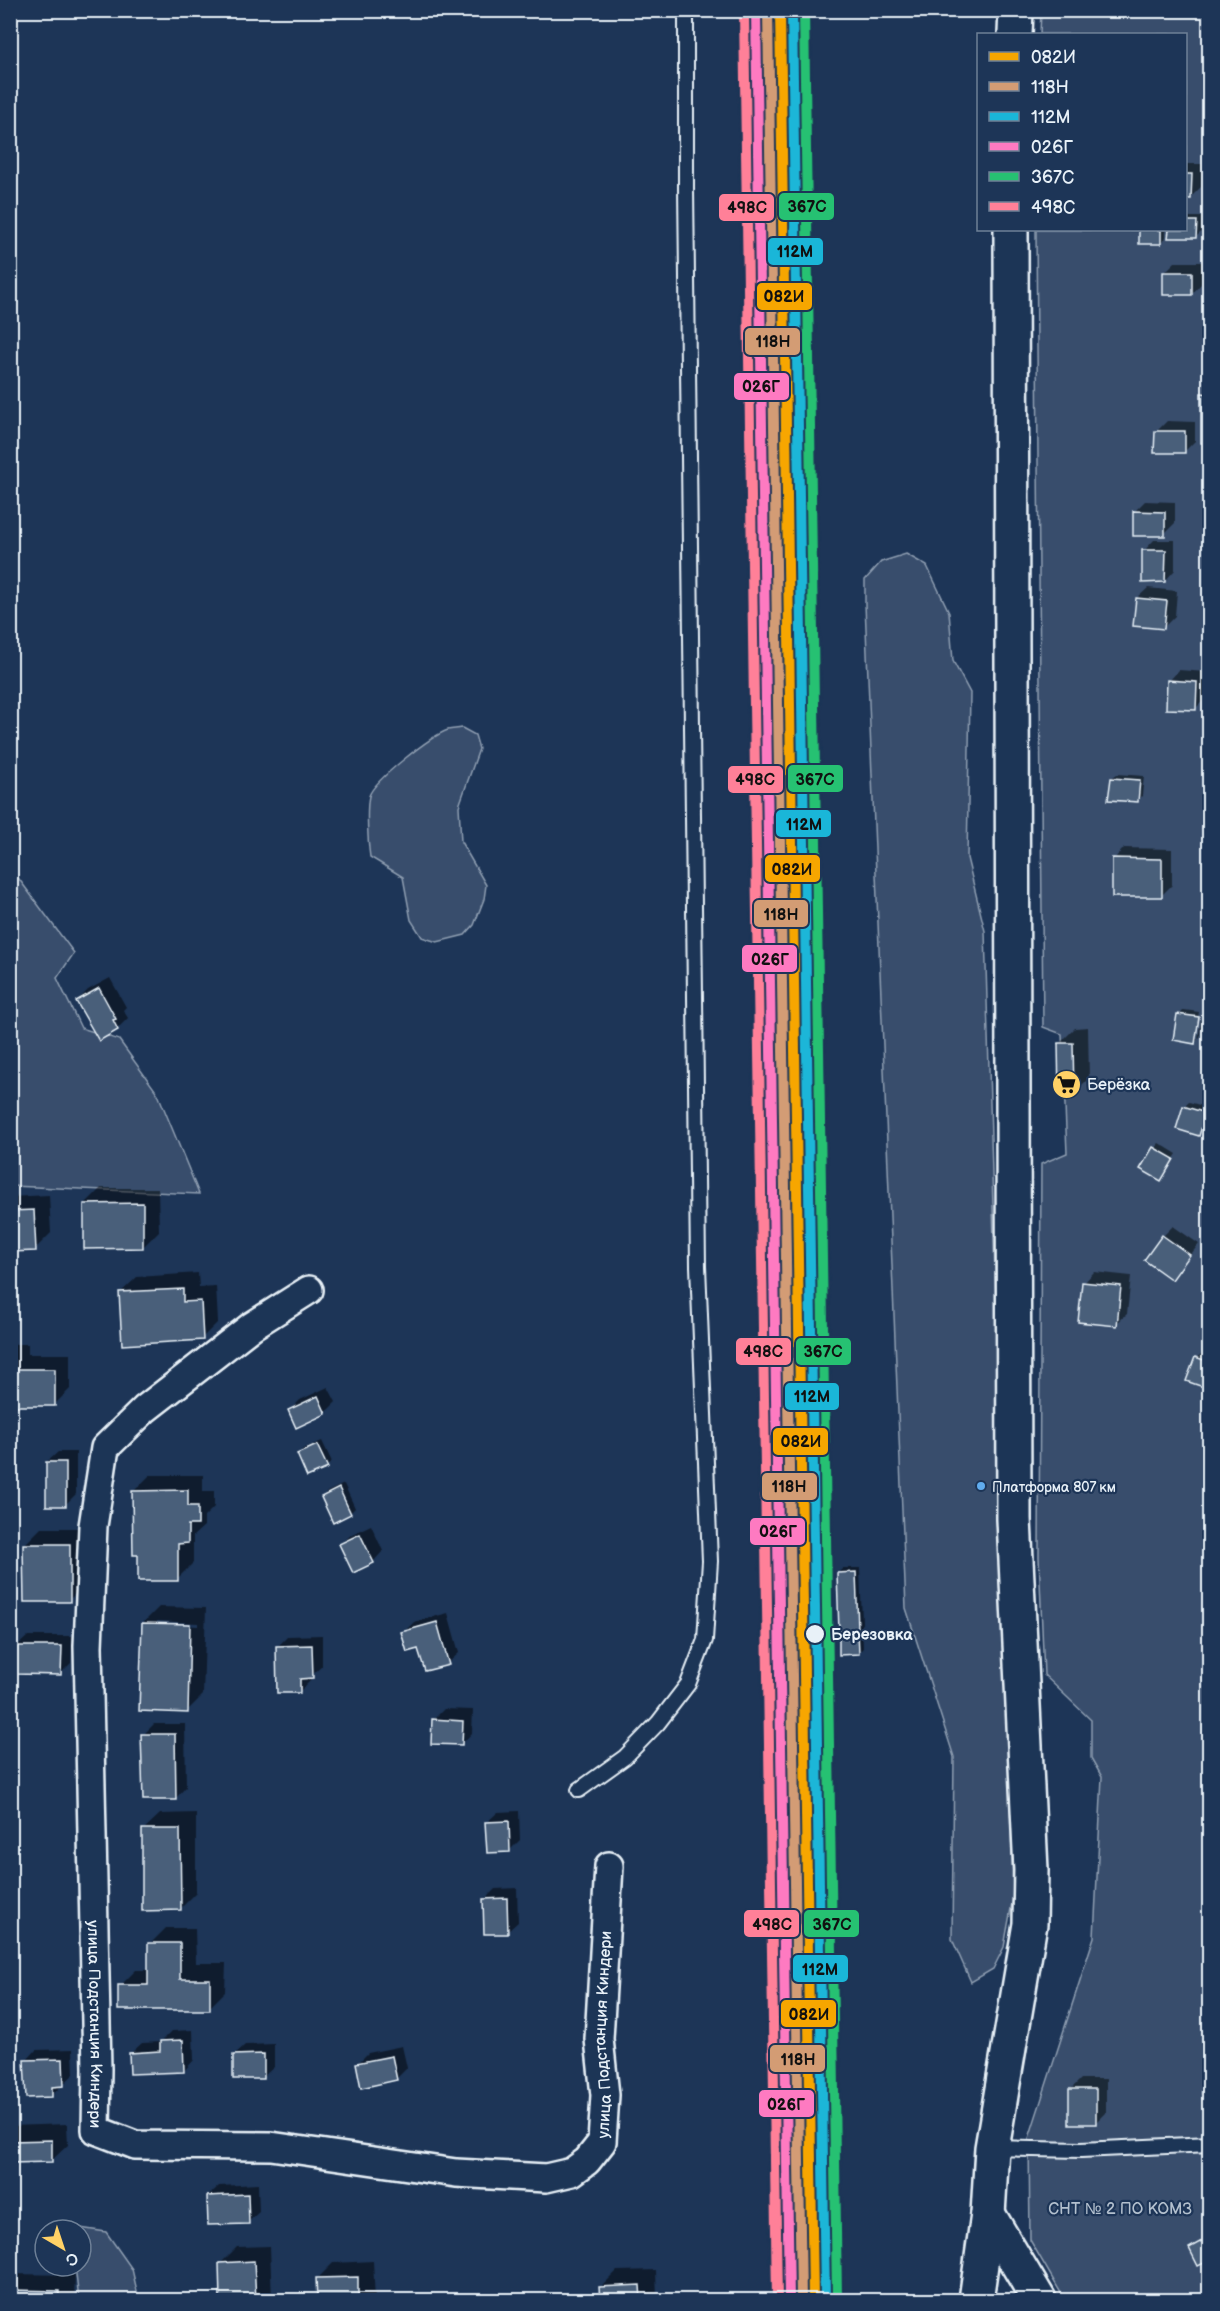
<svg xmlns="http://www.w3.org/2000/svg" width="1220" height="2311" font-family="'Balsamiq Sans',sans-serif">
	<rect width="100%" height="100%" fill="#1d3557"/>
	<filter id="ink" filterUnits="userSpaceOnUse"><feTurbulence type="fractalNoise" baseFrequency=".0167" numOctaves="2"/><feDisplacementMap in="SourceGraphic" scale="12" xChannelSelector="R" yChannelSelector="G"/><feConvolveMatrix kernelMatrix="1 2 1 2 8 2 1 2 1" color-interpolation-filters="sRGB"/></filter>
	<g filter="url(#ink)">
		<g fill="#374d6c" stroke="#909fb2" stroke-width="1.5">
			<polygon points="1041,11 1209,11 1209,2300 1065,2300 1030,2240 1029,2138 1094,1937 1102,1777 1091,1758 1091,1720 1044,1675 1039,1557 1041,1164 1067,1153 1062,1034 1043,1027 1036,230 1186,230 1186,34 1040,34"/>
			<polygon points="906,554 927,566 949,612 953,661 970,693 967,858 985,931 1013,1897 1004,1947 993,1969 971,1982 952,1939 954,1757 906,1608 865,604 865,580 881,562"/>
			<path d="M462,728L475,735L479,749L459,806L461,842L486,885L484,899L474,925L465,935L437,942L422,937L411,920L403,877L370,857C368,843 366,810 369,796C374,780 431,736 448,730C452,729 457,729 462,728Z"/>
			<polygon points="10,867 74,953 57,978 81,1028 119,1040 158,1094 199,1194 11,1186"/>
			<polygon points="80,2228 106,2232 132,2269 139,2300 79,2300 75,2266 81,2266"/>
		</g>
		<g fill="#0007" fill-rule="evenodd">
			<polygon points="1186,164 1202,164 1201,187 1191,197 1186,197"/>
			<polygon points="1186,217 1201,217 1201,232 1196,237 1170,237 1170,230 1186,230"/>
			<polygon points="1141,230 1166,230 1166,238 1161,243 1141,243"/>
			<polygon points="1175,262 1202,262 1202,283 1192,294 1165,272"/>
			<polygon points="1210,387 1210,442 1203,394"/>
			<polygon points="1167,421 1195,422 1195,441 1184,452 1156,432"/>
			<polygon points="1145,501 1175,502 1175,523 1164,534 1134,512"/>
			<polygon points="1154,540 1175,540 1175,570 1165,581 1144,551"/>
			<polygon points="1148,588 1177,591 1175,616 1164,627 1137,598"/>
			<polygon points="1179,670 1207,672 1206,698 1195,709 1169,681"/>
			<polygon points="1117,774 1144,776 1142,796 1137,801 1112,778"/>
			<polygon points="1124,848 1172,849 1172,885 1161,896 1114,859"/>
			<polygon points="110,978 126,1007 123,1010 128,1018 117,1029 77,1001 88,990"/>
			<polygon points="1184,1010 1199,1012 1194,1039 1198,1039 1202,1013 1203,1013 1200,1037 1195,1042 1179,1015"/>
			<polygon points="1088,1027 1089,1078 1073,1094 1059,1044 1075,1028"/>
			<polygon points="1189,1102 1210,1108 1204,1129 1199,1134 1184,1107"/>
			<polygon points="1159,1143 1177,1154 1160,1179 1155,1148"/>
			<polygon points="101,1188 158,1188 159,1231 143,1247 85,1204"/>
			<polygon points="49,1195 51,1233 35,1249 10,1251 10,1197"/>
			<polygon points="1173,1226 1199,1244 1172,1278 1163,1236"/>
			<polygon points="1094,1272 1131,1276 1127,1314 1116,1324 1084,1283"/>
			<polygon points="198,1273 199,1287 216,1286 218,1322 202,1338 120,1293 137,1277"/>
			<polygon points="10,1344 28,1344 28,1354 70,1354 70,1389 54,1405 10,1405"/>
			<polygon points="1202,1353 1210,1356 1208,1388 1197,1358"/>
			<polygon points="328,1387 336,1402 325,1413 290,1410 300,1400"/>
			<polygon points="322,1441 332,1462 327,1466 299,1454 303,1449"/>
			<polygon points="58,1452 76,1452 76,1494 65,1505 47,1462"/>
			<polygon points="150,1475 203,1475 203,1491 214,1491 214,1507 204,1517 204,1526 193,1536 193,1563 177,1579 139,1553 134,1491"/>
			<polygon points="344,1484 355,1508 350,1513 323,1497 327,1492"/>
			<polygon points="371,1525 383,1551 373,1562 341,1544 352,1534"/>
			<polygon points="41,1528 85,1528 85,1584 69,1600 25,1544"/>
			<polygon points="843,1568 860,1568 863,1648 858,1653 838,1573"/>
			<path d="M159,1607L206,1608L203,1695L187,1711L143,1623ZM157,1621L198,1623V1626L157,1624Z"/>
			<polygon points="448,1613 459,1653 448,1663 419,1647 403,1633 414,1622"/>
			<polygon points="322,1635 322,1666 310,1677 310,1681 300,1691 278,1646 288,1636"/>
			<polygon points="28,1636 72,1636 71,1663 61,1673 17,1646"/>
			<polygon points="444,1709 473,1710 472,1733 462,1744 433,1720"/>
			<polygon points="154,1724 185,1724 186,1787 176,1798 143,1735"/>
			<polygon points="519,1811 520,1840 509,1851 487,1822 498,1812"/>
			<polygon points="196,1813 196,1893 180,1909 143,1830 160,1814"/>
			<polygon points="517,1888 518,1922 507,1932 485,1899 495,1889"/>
			<polygon points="166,1928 195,1928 196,1963 226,1963 225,1992 209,2008 120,1986 136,1970 150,1970 150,1944"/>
			<polygon points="193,2030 194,2060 184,2071 131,2053 142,2043 161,2042 172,2031"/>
			<polygon points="274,2044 274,2067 263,2077 234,2055 245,2045"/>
			<polygon points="402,2046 407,2068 396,2079 357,2064 368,2053"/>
			<polygon points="73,2049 74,2074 52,2095 26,2061 36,2050"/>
			<polygon points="1081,2079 1106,2079 1106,2112 1095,2123 1071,2089"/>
			<polygon points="67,2124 68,2145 51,2161 10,2162 10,2126"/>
			<polygon points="258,2184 259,2212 248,2222 208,2196 219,2186"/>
			<polygon points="270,2246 272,2300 222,2300 221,2263 237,2247"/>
			<polygon points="373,2261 375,2300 318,2300 317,2279 333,2263"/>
			<polygon points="656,2270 657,2300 602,2300 601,2287 617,2271"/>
			<polygon points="10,2274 75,2275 74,2300 10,2300"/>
		</g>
		<g fill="#495e7a" stroke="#e8f1f8" stroke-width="1.5">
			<polygon points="1186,174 1192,174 1191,199 1186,199"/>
			<polygon points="1186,221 1197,221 1196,238 1168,238 1169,230 1186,230"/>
			<rect x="1139" y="230" width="22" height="14"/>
			<rect x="1163" y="272" width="29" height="23"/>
			<polygon points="1201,393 1210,394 1210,443 1201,443"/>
			<polygon points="1155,431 1185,431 1185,453 1154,453"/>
			<polygon points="1203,497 1210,497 1210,523 1202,523"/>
			<polygon points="1133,511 1165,512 1165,536 1133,536"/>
			<polygon points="1142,550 1166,550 1165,582 1142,583"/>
			<polygon points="1136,598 1167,601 1164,629 1133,626"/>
			<polygon points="1167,680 1197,682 1196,710 1166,709"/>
			<polygon points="1111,778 1140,780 1138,802 1108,800"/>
			<polygon points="1112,858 1162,859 1162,897 1112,897"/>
			<polygon points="99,988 116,1019 113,1020 118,1030 99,1041 76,1001"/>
			<polygon points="1177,1014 1199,1017 1195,1044 1173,1040"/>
			<polygon points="1058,1043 1073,1043 1074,1095 1059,1096"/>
			<polygon points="1183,1106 1206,1113 1199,1136 1176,1129"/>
			<polygon points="1153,1147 1174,1159 1161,1181 1140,1169"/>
			<polygon points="143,1203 143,1248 84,1249 84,1204"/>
			<polygon points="34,1210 36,1251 10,1252 10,1211"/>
			<polygon points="1162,1235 1190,1255 1172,1280 1144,1260"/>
			<polygon points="1082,1282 1121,1286 1117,1326 1078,1322"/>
			<polygon points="183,1289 183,1302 201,1301 203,1340 122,1345 119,1292"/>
			<polygon points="1195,1357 1210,1362 1209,1389 1186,1381"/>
			<polygon points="10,1359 13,1359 13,1369 55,1369 55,1406 10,1406"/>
			<polygon points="318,1396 326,1414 296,1428 288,1410"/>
			<polygon points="317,1445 328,1468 307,1477 297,1454"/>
			<rect x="46" y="1462" width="20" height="44"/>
			<polygon points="339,1488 351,1514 333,1523 321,1497"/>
			<polygon points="188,1490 188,1506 198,1506 198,1525 188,1525 188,1543 178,1544 178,1581 138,1581 138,1555 133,1555 132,1491"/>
			<polygon points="360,1534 374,1563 353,1573 339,1544"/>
			<polygon points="23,1544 70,1544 70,1602 24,1602"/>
			<polygon points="856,1572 858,1630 839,1631 837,1573"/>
			<polygon points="437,1622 449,1665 425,1671 418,1649 407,1652 401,1632"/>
			<polygon points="142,1623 190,1624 188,1713 139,1711"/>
			<polygon points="858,1630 859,1654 839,1655 839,1631"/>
			<polygon points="312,1645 313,1678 300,1679 300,1693 277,1693 276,1646"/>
			<polygon points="16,1646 62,1646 61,1675 15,1674"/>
			<polygon points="432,1719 463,1721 462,1745 431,1744"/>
			<polygon points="141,1734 175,1734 176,1800 143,1800"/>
			<polygon points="509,1821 510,1852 487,1853 485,1822"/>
			<polygon points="142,1829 180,1829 181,1910 142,1911"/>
			<polygon points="507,1898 508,1934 484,1934 483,1899"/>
			<polygon points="148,1943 180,1943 180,1979 210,1979 210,2010 118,2010 118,1985 148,1985"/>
			<polygon points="183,2040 184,2072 130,2074 129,2053 160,2051 160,2041"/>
			<polygon points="264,2054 264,2079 233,2079 233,2055"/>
			<polygon points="392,2056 397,2080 361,2088 356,2063"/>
			<polygon points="63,2059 64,2086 52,2087 52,2097 26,2098 24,2060"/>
			<rect x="1069" y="2089" width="27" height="35"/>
			<polygon points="1210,2090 1210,2109 1204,2110 1202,2091"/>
			<polygon points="52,2140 52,2162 10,2163 10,2141"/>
			<polygon points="248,2194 249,2224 208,2225 207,2196"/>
			<polygon points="1209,2237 1210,2260 1198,2266 1189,2248"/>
			<polygon points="254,2261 256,2300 220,2300 219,2263"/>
			<polygon points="358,2277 358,2300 317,2300 316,2278"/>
			<polygon points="640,2285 641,2300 600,2300 599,2287"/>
			<polygon points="10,2290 59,2291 59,2300 10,2300"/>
		</g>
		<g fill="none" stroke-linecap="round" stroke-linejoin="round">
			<defs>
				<g id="lane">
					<polyline points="579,1790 625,1757 658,1723 688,1684 705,1640 710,1561 698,1266 686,187 686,10"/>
					<polyline points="992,2148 1081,2150 1210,2144"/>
				</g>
				<g id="street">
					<path id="s1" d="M309,1290L252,1326L145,1409L105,1448L93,1526L88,1646L97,2069L96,2130L135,2145L271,2146L456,2173L546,2178L572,2172L587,2161L602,2142L605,2095L599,2039L609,1866"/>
				</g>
				<g id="secondary">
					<polyline points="1015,34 1016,10"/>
					<polyline points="988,2214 1039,2300"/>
					<polyline points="976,2300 988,2214 992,2148 1030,1924 1031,1870 1014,1519 1011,230"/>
				</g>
			</defs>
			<use href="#lane" stroke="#e8f1f8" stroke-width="18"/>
			<use href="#street" stroke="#e8f1f8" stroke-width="32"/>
			<use href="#secondary" stroke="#e8f1f8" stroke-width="38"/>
			<use href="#lane" stroke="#1d3557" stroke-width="14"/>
			<use href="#street" stroke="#1d3557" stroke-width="27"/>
			<use href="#secondary" stroke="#1d3557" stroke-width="33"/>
			<defs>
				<polyline id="rail" points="755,10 777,1997 786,2300"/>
			</defs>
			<use href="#rail" stroke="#e8f1f8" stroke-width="7"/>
			<use href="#rail" stroke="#1d3557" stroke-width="4.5" stroke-dasharray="14" stroke-linecap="butt"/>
			<defs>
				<polyline id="rail-1" points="780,10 813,2300"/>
				<polyline id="rail-2" points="768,10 801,2300"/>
				<polyline id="rail-3" points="792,10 825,2300"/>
				<polyline id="rail-4" points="756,10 789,2300"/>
				<polyline id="rail-5" points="804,10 837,2300"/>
				<polyline id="rail-6" points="744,11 777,2300"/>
			</defs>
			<use href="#rail-1" stroke="#1d3557" stroke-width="15"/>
			<use href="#rail-2" stroke="#1d3557" stroke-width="15"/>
			<use href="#rail-3" stroke="#1d3557" stroke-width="15"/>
			<use href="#rail-4" stroke="#1d3557" stroke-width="15"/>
			<use href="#rail-5" stroke="#1d3557" stroke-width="15"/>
			<use href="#rail-6" stroke="#1d3557" stroke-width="15"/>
			<use href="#rail-1" stroke="#f7a600" stroke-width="10"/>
			<use href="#rail-2" stroke="#d39c74" stroke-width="10"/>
			<use href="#rail-3" stroke="#1ab6d8" stroke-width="10"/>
			<use href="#rail-4" stroke="#fe7ac1" stroke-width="10"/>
			<use href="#rail-5" stroke="#26c172" stroke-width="10"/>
			<use href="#rail-6" stroke="#ff8098" stroke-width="10"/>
		</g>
	</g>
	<defs>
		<symbol id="supermarket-disc" viewBox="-11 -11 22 22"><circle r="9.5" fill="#ffd166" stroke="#1d3557"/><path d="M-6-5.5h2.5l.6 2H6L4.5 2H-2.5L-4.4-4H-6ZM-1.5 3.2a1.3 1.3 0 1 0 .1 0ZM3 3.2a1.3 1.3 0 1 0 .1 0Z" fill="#111"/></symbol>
	</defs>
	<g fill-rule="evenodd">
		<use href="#supermarket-disc" x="1050" y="1068" width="33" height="33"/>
	</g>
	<circle fill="#60acee" stroke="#1d3557" stroke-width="2" cx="981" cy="1486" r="5"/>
	<circle fill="#e8f1f8" stroke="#1d3557" stroke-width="2" cx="815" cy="1634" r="10"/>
	<g text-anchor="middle" stroke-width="4.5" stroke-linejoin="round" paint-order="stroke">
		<g font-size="14" fill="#e8f1f8" stroke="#1d3557" text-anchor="start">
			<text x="992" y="1492">Платформа 807 км</text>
		</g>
		<g font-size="16" fill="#e8f1f8" stroke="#1d3557" text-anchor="start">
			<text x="1087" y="1090">Берёзка</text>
		</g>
		<g font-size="16" font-weight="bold" fill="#e8f1f8" stroke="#1d3557" text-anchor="start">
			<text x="831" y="1640">Березовка</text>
		</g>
		<g font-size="16" fill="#e8f1f8" stroke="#1d3557">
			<text dy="6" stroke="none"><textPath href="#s1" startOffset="836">улица Подстанция Киндери</textPath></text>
			<text dy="6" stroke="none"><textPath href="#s1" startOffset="1574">улица Подстанция Киндери</textPath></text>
		</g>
		<g font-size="16" fill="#b3c0ce" stroke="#1d3557">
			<text x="1120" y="2214">СНТ № 2 ПО КОМЗ</text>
		</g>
	</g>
	<g stroke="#1d3557" stroke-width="2">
		<rect x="778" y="192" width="57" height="29" rx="6" fill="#26c172"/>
		<rect x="718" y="193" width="57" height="29" rx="6" fill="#ff8098"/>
		<rect x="767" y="237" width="57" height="29" rx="6" fill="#1ab6d8"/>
		<rect x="756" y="282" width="57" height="29" rx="6" fill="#f7a600"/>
		<rect x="744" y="327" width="57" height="29" rx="6" fill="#d39c74"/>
		<rect x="733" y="372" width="57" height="29" rx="6" fill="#fe7ac1"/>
		<rect x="787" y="764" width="57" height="29" rx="6" fill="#26c172"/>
		<rect x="727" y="765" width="57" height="29" rx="6" fill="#ff8098"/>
		<rect x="775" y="809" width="57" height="29" rx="6" fill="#1ab6d8"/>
		<rect x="764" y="854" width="57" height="29" rx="6" fill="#f7a600"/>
		<rect x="753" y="899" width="56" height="29" rx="6" fill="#d39c74"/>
		<rect x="741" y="944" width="57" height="29" rx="6" fill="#fe7ac1"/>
		<rect x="795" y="1337" width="57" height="29" rx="6" fill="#26c172"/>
		<rect x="735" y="1337" width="57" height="29" rx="6" fill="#ff8098"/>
		<rect x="784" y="1382" width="56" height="29" rx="6" fill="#1ab6d8"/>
		<rect x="772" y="1427" width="57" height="29" rx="6" fill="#f7a600"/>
		<rect x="761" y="1472" width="57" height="29" rx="6" fill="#d39c74"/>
		<rect x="749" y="1517" width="57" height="29" rx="6" fill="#fe7ac1"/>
		<rect x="803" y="1909" width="57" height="29" rx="6" fill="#26c172"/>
		<rect x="743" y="1909" width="57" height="29" rx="6" fill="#ff8098"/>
		<rect x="792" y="1954" width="57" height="29" rx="6" fill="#1ab6d8"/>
		<rect x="780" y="1999" width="57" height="29" rx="6" fill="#f7a600"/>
		<rect x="769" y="2044" width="57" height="29" rx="6" fill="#d39c74"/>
		<rect x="758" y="2089" width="57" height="29" rx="6" fill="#fe7ac1"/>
	</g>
	<g font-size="16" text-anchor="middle" font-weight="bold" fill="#111">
		<text x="807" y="212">367С</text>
		<text x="747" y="213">498С</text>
		<text x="795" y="257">112М</text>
		<text x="784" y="302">082И</text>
		<text x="773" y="347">118Н</text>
		<text x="761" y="392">026Г</text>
		<text x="815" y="785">367С</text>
		<text x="755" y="785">498С</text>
		<text x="804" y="830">112М</text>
		<text x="792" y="875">082И</text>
		<text x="781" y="920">118Н</text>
		<text x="770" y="965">026Г</text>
		<text x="823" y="1357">367С</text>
		<text x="763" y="1357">498С</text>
		<text x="812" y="1402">112М</text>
		<text x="801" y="1447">082И</text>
		<text x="789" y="1492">118Н</text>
		<text x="778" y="1537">026Г</text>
		<text x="832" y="1930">367С</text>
		<text x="772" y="1930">498С</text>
		<text x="820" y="1975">112М</text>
		<text x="809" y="2020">082И</text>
		<text x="798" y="2065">118Н</text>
		<text x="786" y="2110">026Г</text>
	</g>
	<rect width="1220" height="2311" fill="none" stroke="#1d3557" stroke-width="36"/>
	<rect x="18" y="18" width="1184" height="2275" fill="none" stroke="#e8f1f8" stroke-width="2" filter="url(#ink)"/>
	<rect x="977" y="33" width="210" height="198" fill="#1d3557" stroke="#6e8097" stroke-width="1.5"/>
	<rect x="989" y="52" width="30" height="9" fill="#f7a600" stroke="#6e8097" stroke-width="1.5"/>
	<text x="1031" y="63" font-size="18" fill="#e8f1f8">082И</text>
	<rect x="989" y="82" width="30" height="9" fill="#d39c74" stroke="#6e8097" stroke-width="1.5"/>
	<text x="1031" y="93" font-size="18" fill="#e8f1f8">118Н</text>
	<rect x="989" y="112" width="30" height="9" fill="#1ab6d8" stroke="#6e8097" stroke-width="1.5"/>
	<text x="1031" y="123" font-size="18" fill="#e8f1f8">112М</text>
	<rect x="989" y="142" width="30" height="9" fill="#fe7ac1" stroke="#6e8097" stroke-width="1.5"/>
	<text x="1031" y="153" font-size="18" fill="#e8f1f8">026Г</text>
	<rect x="989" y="172" width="30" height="9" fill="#26c172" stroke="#6e8097" stroke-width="1.5"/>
	<text x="1031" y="183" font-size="18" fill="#e8f1f8">367С</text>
	<rect x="989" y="202" width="30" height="9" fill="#ff8098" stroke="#6e8097" stroke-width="1.5"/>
	<text x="1031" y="213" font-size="18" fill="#e8f1f8">498С</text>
	<g transform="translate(63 2248) rotate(141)"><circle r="28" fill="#1d3557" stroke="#6e8097" stroke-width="1.5"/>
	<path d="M0-4.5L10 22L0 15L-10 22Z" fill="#ffd166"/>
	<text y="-9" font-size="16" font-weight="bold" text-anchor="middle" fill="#e8f1f8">С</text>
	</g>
</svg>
